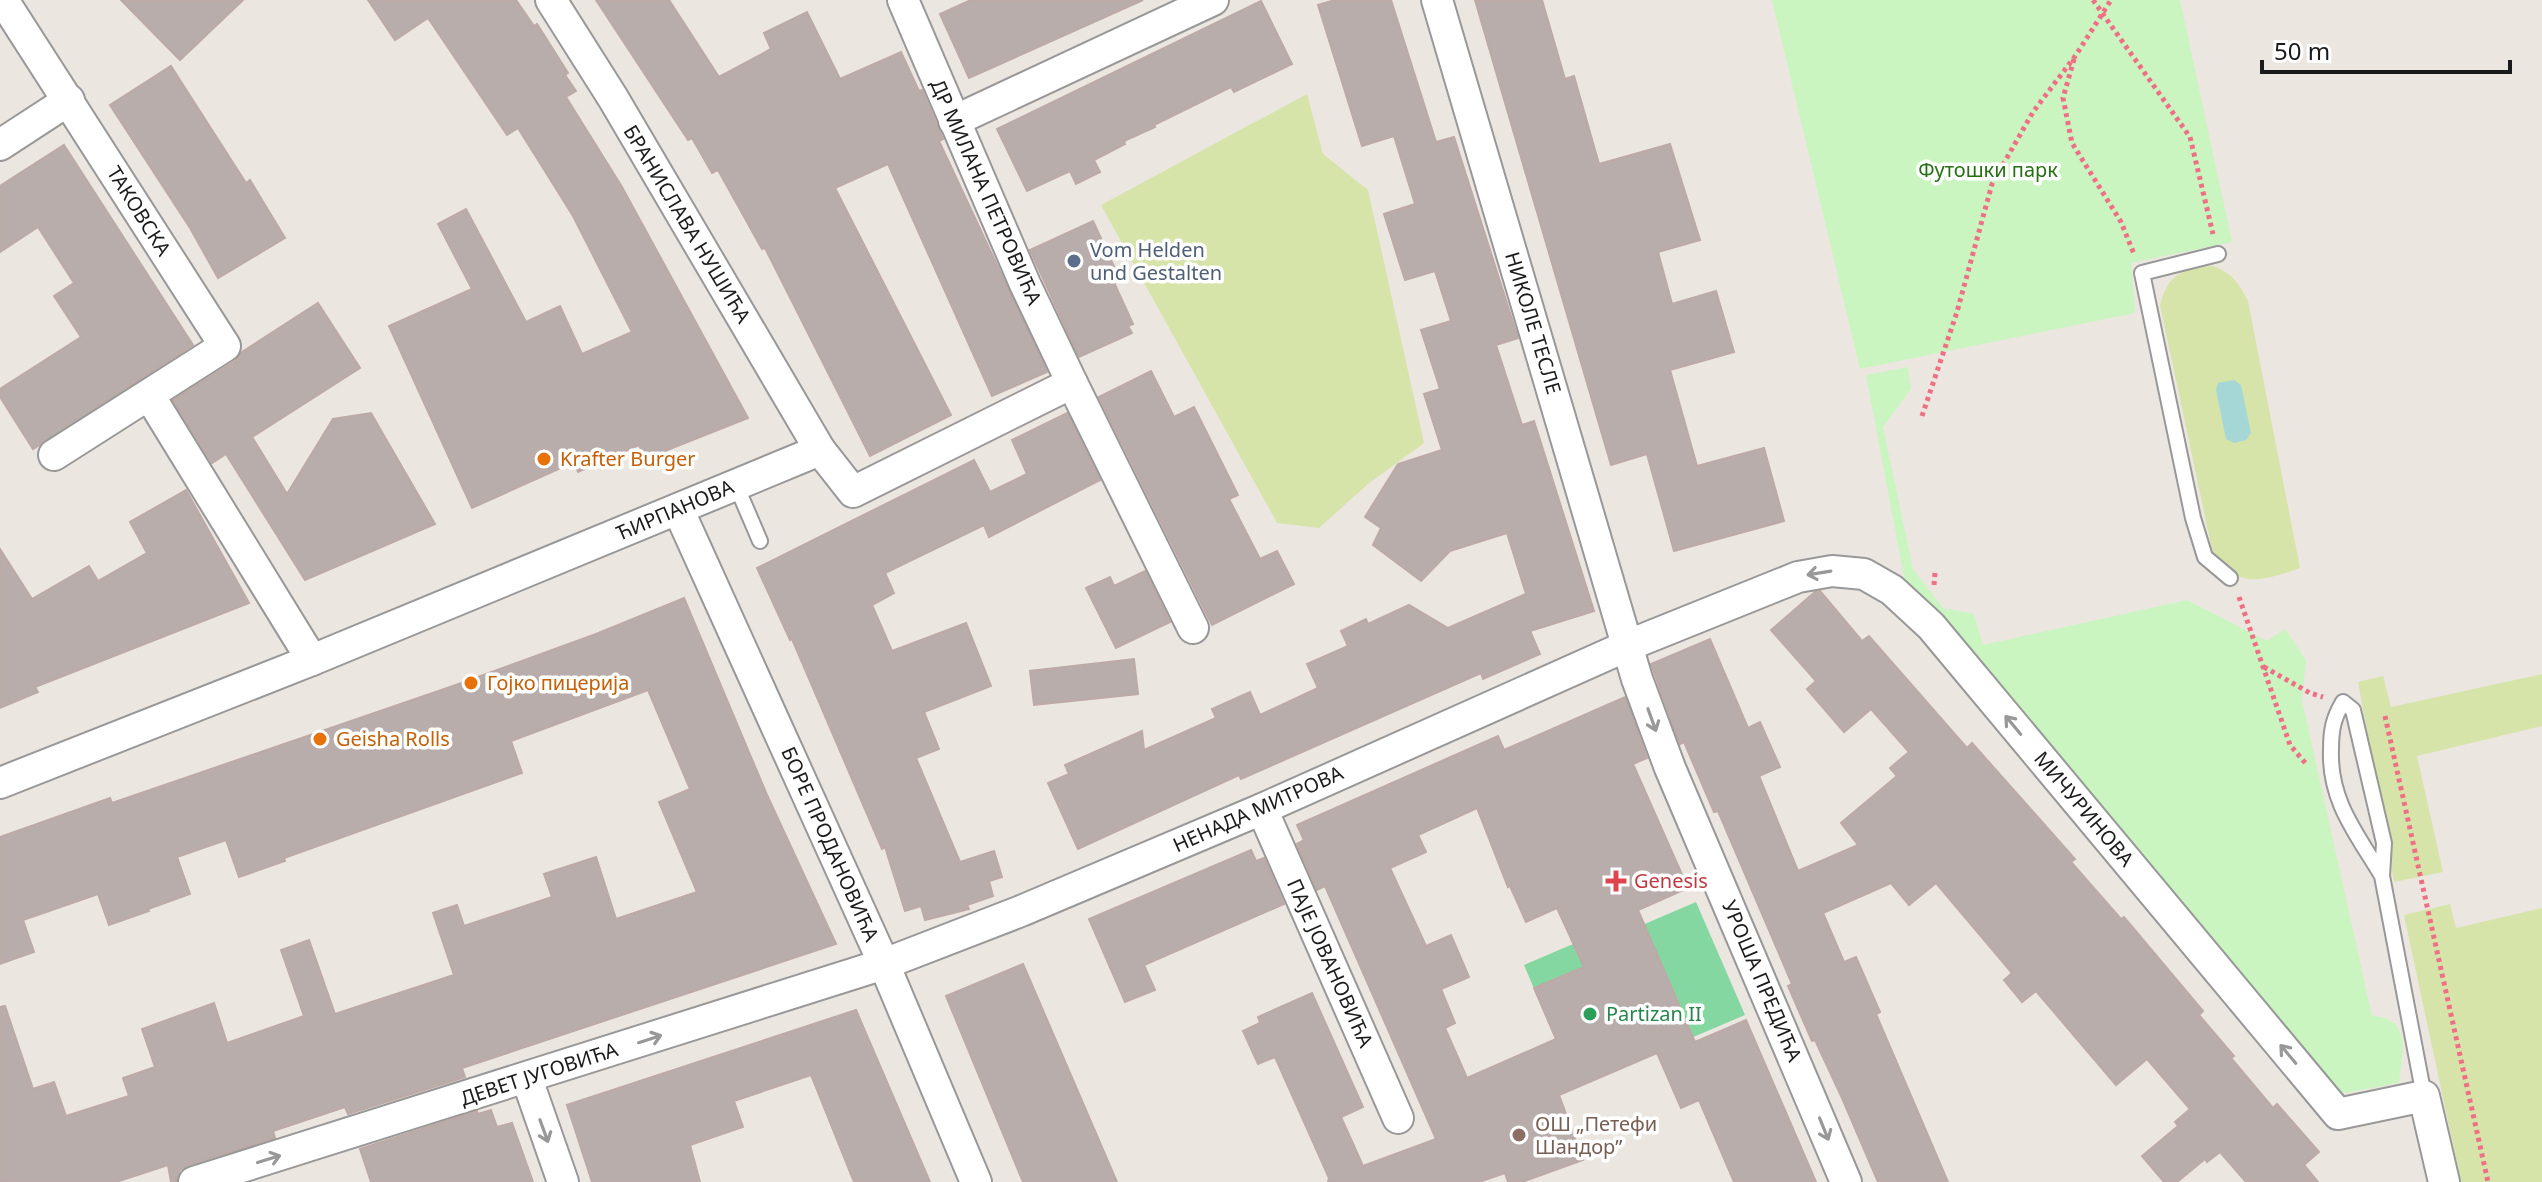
<svg xmlns="http://www.w3.org/2000/svg" width="2542" height="1182" font-family="'Noto Sans',sans-serif">
	<rect width="100%" height="100%" fill="#ece6e1"/>
	<g fill="#d6e4aa">
		<polygon points="1307,94 1323,154 1368,190 1424,443 1368,484 1319,528 1277,523 1101,205"/>
		<path d="M2213,266C2232,273 2239,283 2248,301L2300,568C2265,580 2243,589 2214,559L2160,305C2168,274 2183,268 2213,266Z"/>
		<polygon points="2542,674 2542,726 2417,756 2443,872 2394,882 2358,682 2383,676 2391,707"/>
		<polygon points="2450,904 2456,928 2542,908 2542,1182 2461,1182 2404,915"/>
	</g>
	<g fill="#caf5c0">
		<polygon points="1772,0 2180,0 2232,242 2131,263 2135,313 1860,369"/>
		<path d="M1908,367L1911,389L1883,427L1913,569L1943,608L1974,614L1983,645L2187,600L2267,641L2285,629L2306,660L2302,700L2372,1016C2413,1018 2402,1054 2399,1083L2339,1094L1906,588L1866,375Z"/>
	</g>
	<polygon fill="#84d7a0" points="1696,902 1745,1015 1576,1087 1524,965 1601,932 1605,941"/>
	<polygon fill="#a4d7d5" points="2234,380 2241,385 2251,433 2246,440 2234,443 2226,439 2216,390 2218,383"/>
	<g fill="#b8adab" stroke="#bda9a5" stroke-width="2" fill-rule="evenodd">
		<polygon points="121,0 243,0 180,60"/>
		<polygon points="368,0 516,0 534,26 537,24 568,73 565,75 576,91 566,97 622,187 748,418 645,459 639,445 578,472 574,462 472,508 389,326 472,289 438,224 466,209 526,322 560,306 582,354 632,332 573,216 518,128 507,135 428,18 395,40"/>
		<polygon points="596,0 669,0 719,77 771,49 764,33 807,12 840,79 901,52 919,91 922,90 943,139 939,141 1047,372 992,396 888,164 835,188 951,415 870,456 765,248 762,249 718,170 712,173 692,138 688,140"/>
		<polygon points="971,0 1143,0 969,78 940,14"/>
		<polygon points="1335,0 1391,0 1436,142 1454,137 1518,338 1496,345 1522,425 1534,421 1594,611 1530,631 1540,654 1483,679 1481,673 1241,779 1239,775 1078,849 1048,783 1069,774 1065,765 1142,731 1144,750 1216,718 1212,709 1250,692 1260,715 1318,688 1307,664 1348,646 1341,631 1366,619 1368,624 1409,605 1448,628 1526,594 1507,533 1450,551 1421,581 1373,545 1381,528 1365,517 1398,464 1442,450 1424,394 1440,389 1421,330 1451,321 1435,271 1405,280 1384,214 1415,204 1394,136 1362,146 1318,5"/>
		<polygon points="1475,0 1542,0 1565,79 1574,76 1599,164 1670,144 1700,240 1658,252 1672,304 1716,291 1734,352 1670,370 1697,466 1764,448 1784,521 1674,551 1647,454 1611,465"/>
		<polygon points="1261,1 1292,64 1234,92 1231,87 1154,125 1155,127 1124,141 1125,144 1094,160 1100,172 1076,184 1070,171 1027,191 997,129"/>
		<polygon points="171,66 246,183 250,180 285,238 218,278 190,228 110,105"/>
		<polygon points="64,145 193,345 33,449 0,397 0,389 81,337 54,296 74,283 38,227 0,252 0,186"/>
		<polygon points="1093,221 1117,273 1111,276 1133,324 1128,326 1132,333 1079,357 1030,250"/>
		<polygon points="318,303 360,368 252,437 287,494 333,419 371,413 435,524 305,580 226,454 212,463 173,400 235,361 242,352"/>
		<polygon points="1151,371 1174,417 1194,407 1238,495 1229,499 1260,559 1277,551 1294,584 1212,625 1099,397"/>
		<polygon points="1067,413 1100,480 989,537 984,525 885,573 894,593 872,605 892,651 966,623 991,686 924,712 939,749 916,758 960,862 994,851 1002,877 989,881 993,896 967,905 969,909 925,920 921,906 905,911 885,847 882,849 792,639 790,640 757,568 974,460 990,492 1027,474 1012,440"/>
		<polygon points="186,490 249,603 35,687 38,692 0,708 0,549 32,599 89,566 98,581 147,553 130,522"/>
		<polygon points="1145,571 1170,622 1116,648 1086,588 1110,577 1114,586"/>
		<polygon points="1820,591 1862,641 1869,636 1967,748 1972,743 2075,859 2071,862 2121,919 2124,917 2203,1011 2199,1015 2234,1056 2231,1058 2273,1108 2277,1104 2319,1152 2304,1165 2318,1182 2246,1182 2220,1152 2207,1162 2205,1159 2177,1182 2164,1182 2142,1156 2178,1126 2175,1122 2190,1109 2147,1059 2116,1085 2036,991 2022,1002 2004,980 2012,973 1936,883 1909,905 1891,883 1823,913 1844,962 1856,957 1880,1012 1876,1014 1948,1182 1878,1182 1842,1098 1815,1040 1812,1041 1788,986 1792,984 1718,811 1714,812 1684,742 1680,744 1651,664 1710,639 1748,728 1760,722 1780,767 1759,776 1798,871 1858,845 1841,823 1897,776 1890,768 1909,752 1871,709 1844,732 1807,689 1816,681 1771,630 1815,592"/>
		<polygon points="684,598 767,795 836,944 462,1068 465,1077 348,1114 345,1107 273,1131 275,1138 188,1165 180,1170 176,1182 171,1182 168,1165 116,1182 0,1182 0,1007 5,1006 33,1089 54,1082 66,1116 129,1096 123,1078 155,1067 142,1029 214,1003 227,1043 304,1016 281,950 309,940 335,1014 454,975 433,913 457,905 464,926 552,897 544,874 596,857 616,919 697,892 659,802 690,789 648,690 511,741 522,773 284,858 285,861 239,877 226,840 177,857 190,894 148,909 149,911 109,925 98,894 23,920 34,952 0,964 0,837 110,798 112,803 453,686 596,634"/>
		<polygon points="1134,659 1138,694 1034,705 1030,671"/>
		<path d="M1625,697L1647,758L1633,764L1688,888L1638,910L1695,1042L1746,1020L1816,1182H1734L1699,1100L1681,1108L1657,1053L1559,1095L1583,1160L1522,1182H1508L1505,1173L1479,1182H1328L1329,1178L1275,1057L1258,1064L1243,1031L1260,1023L1258,1017L1312,993L1363,1107L1341,1117L1363,1166L1436,1139L1325,886L1317,890L1297,844L1304,840L1297,825L1498,736L1504,750ZM1477,808L1508,887L1510,886L1526,922L1557,908L1584,967L1534,988L1556,1039L1467,1078L1445,1028L1455,1023L1441,989L1469,977L1451,935L1426,946L1390,868L1426,852L1418,835Z"/>
		<polygon points="1251,850 1256,861 1264,858 1284,904 1144,965 1155,990 1125,1002 1089,919"/>
		<polygon points="1023,964 1076,1087 1117,1182 1023,1182 946,996"/>
		<polygon points="856,1010 930,1182 854,1182 811,1075 734,1101 743,1127 690,1145 700,1182 592,1182 567,1105"/>
		<polygon points="491,1110 497,1127 512,1123 533,1182 371,1182 360,1149 477,1111 478,1114"/>
	</g>
	<g fill="none" stroke-linecap="round" stroke-linejoin="round">
		<defs>
			<g id="lane">
				<polyline points="2218,254 2142,273 2193,518 2205,557 2230,578"/>
				<polyline points="736,485 760,541"/>
				<path d="M2382,876C2357,834 2329,801 2331,750C2331,730 2333,719 2343,702L2353,710L2384,843L2382,876L2424,1096"/>
			</g>
			<g id="street">
				<polyline points="3,0 225,346 54,455"/>
				<polyline points="551,0 613,98 820,450"/>
				<polyline points="903,0 1025,284 1072,383"/>
				<polyline points="1437,0 1637,679 1670,768 1846,1182"/>
				<polyline points="954,121 1213,0"/>
				<polyline points="0,145 69,100"/>
				<polyline points="149,395 312,660"/>
				<polyline points="678,509 884,964 976,1182"/>
				<polyline points="0,783 312,660 820,450 853,492 1072,383 1193,628"/>
				<polyline points="1262,809 1398,1118"/>
				<polyline points="527,1079 563,1182"/>
				<polyline points="194,1182 884,964 1021,911 1262,809 1629,645 1798,577 1832,571 1864,574 1892,590 1931,626 2338,1114 2424,1096 2444,1182"/>
			</g>
		</defs>
		<use href="#lane" stroke="#989898" stroke-width="18"/>
		<use href="#street" stroke="#989898" stroke-width="34"/>
		<g stroke="#ef6f85" stroke-width="5" stroke-dasharray="4 4" stroke-linecap="butt">
			<polyline points="2093,0 2190,137 2213,234"/>
			<polyline points="2074,59 2063,98 2072,143 2121,222 2134,254"/>
			<polyline points="1922,416 1957,312 1992,184 2033,112 2076,55 2111,0"/>
			<polyline points="1934,585 1935,573"/>
			<polyline points="2239,597 2290,745 2307,765"/>
			<polyline points="2264,667 2310,693 2323,697"/>
			<polyline points="2385,716 2488,1182"/>
		</g>
		<use href="#lane" stroke="#fff" stroke-width="14"/>
		<use href="#street" stroke="#fff" stroke-width="30"/>
	</g>
	<defs><path id="oneway-shaft" d="M-6 0H5M1.5-3L5.5 0L1.5 3" fill="none" stroke-width="1.6" stroke-linecap="round" stroke-linejoin="round" transform="scale(2)"/></defs>
	<g stroke="#989898">
		<use href="#oneway-shaft" transform="translate(1819 573) rotate(171)"/>
		<use href="#oneway-shaft" transform="translate(1652 720) rotate(70)"/>
		<use href="#oneway-shaft" transform="translate(2013 725) rotate(-130)"/>
		<use href="#oneway-shaft" transform="translate(650 1039) rotate(-18)"/>
		<use href="#oneway-shaft" transform="translate(2288 1054) rotate(-130)"/>
		<use href="#oneway-shaft" transform="translate(1824 1129) rotate(68)"/>
		<use href="#oneway-shaft" transform="translate(544 1131) rotate(70)"/>
		<use href="#oneway-shaft" transform="translate(269 1159) rotate(-17)"/>
	</g>
	<circle fill="#5c6f8a" stroke="#fff" stroke-width="3" cx="1074" cy="261" r="8"/>
	<g fill="#e8710a" stroke="#fff" stroke-width="3">
		<circle cx="544" cy="459" r="8"/>
		<circle cx="471" cy="683" r="8"/>
		<circle cx="320" cy="739" r="8"/>
	</g>
	<path fill="#e0444e" stroke="#fff" stroke-width="3" d="M1612 869h8v8h8v8h-8v8h-8v-8h-8v-8h8z"/>
	<circle fill="#2e9e5b" stroke="#fff" stroke-width="3" cx="1590" cy="1014" r="8"/>
	<circle fill="#8d6e63" stroke="#fff" stroke-width="3" cx="1519" cy="1135" r="8"/>
	<g text-anchor="middle" stroke-width="7" stroke-linejoin="round" paint-order="stroke">
		<g font-size="20" fill="#247012" stroke="#fff">
			<text x="1988" y="177">Футошки парк</text>
		</g>
		<g font-size="20" fill="#1b1b1b" stroke="#fff">
			<text transform="translate(986 192) rotate(66)" y="7">ДР МИЛАНА ПЕТРОВИЋА</text>
			<text transform="translate(139 211) rotate(58)" y="7">ТАКОВСКА</text>
			<text transform="translate(687 224) rotate(59)" y="7">БРАНИСЛАВА НУШИЋА</text>
			<text transform="translate(1533 323) rotate(73)" y="7">НИКОЛЕ ТЕСЛЕ</text>
			<text transform="translate(675 510) rotate(-23)" y="7">ЋИРПАНОВА</text>
			<text transform="translate(1258 809) rotate(-24)" y="7">НЕНАДА МИТРОВА</text>
			<text transform="translate(2084 809) rotate(50)" y="7">МИЧУРИНОВА</text>
			<text transform="translate(830 844) rotate(66)" y="7">БОРЕ ПРОДАНОВИЋА</text>
			<text transform="translate(1330 963) rotate(66)" y="7">ПАЈЕ ЈОВАНОВИЋА</text>
			<text transform="translate(1762 981) rotate(67)" y="7">УРОША ПРЕДИЋА</text>
			<text transform="translate(539 1074) rotate(-18)" y="7">ДЕВЕТ ЈУГОВИЋА</text>
		</g>
		<g font-size="20" fill="#4e5e75" stroke="#fff" text-anchor="start">
			<text x="1090" y="257">Vom Helden<tspan x="1090" dy="23">und Gestalten</tspan></text>
		</g>
		<g font-size="20" fill="#c56008" stroke="#fff" text-anchor="start">
			<text x="560" y="466">Krafter Burger</text>
			<text x="487" y="690">Гојко пицерија</text>
			<text x="336" y="746">Geisha Rolls</text>
		</g>
		<g font-size="20" fill="#be3a42" stroke="#fff" text-anchor="start">
			<text x="1634" y="888">Genesis</text>
		</g>
		<g font-size="20" fill="#27864d" stroke="#fff" text-anchor="start">
			<text x="1606" y="1021">Partizan II</text>
		</g>
		<g font-size="20" fill="#785e54" stroke="#fff" text-anchor="start">
			<text x="1535" y="1131">ОШ „Петефи<tspan x="1535" dy="23">Шандор”</tspan></text>
		</g>
	</g>
	<path d="M2262 60v12h248v-12" fill="none" stroke="#1b1b1b" stroke-width="4"/>
	<text x="2274" y="60" font-size="24" fill="#1b1b1b" stroke="#ffffff" stroke-width="6" paint-order="stroke">50 m</text>
</svg>
